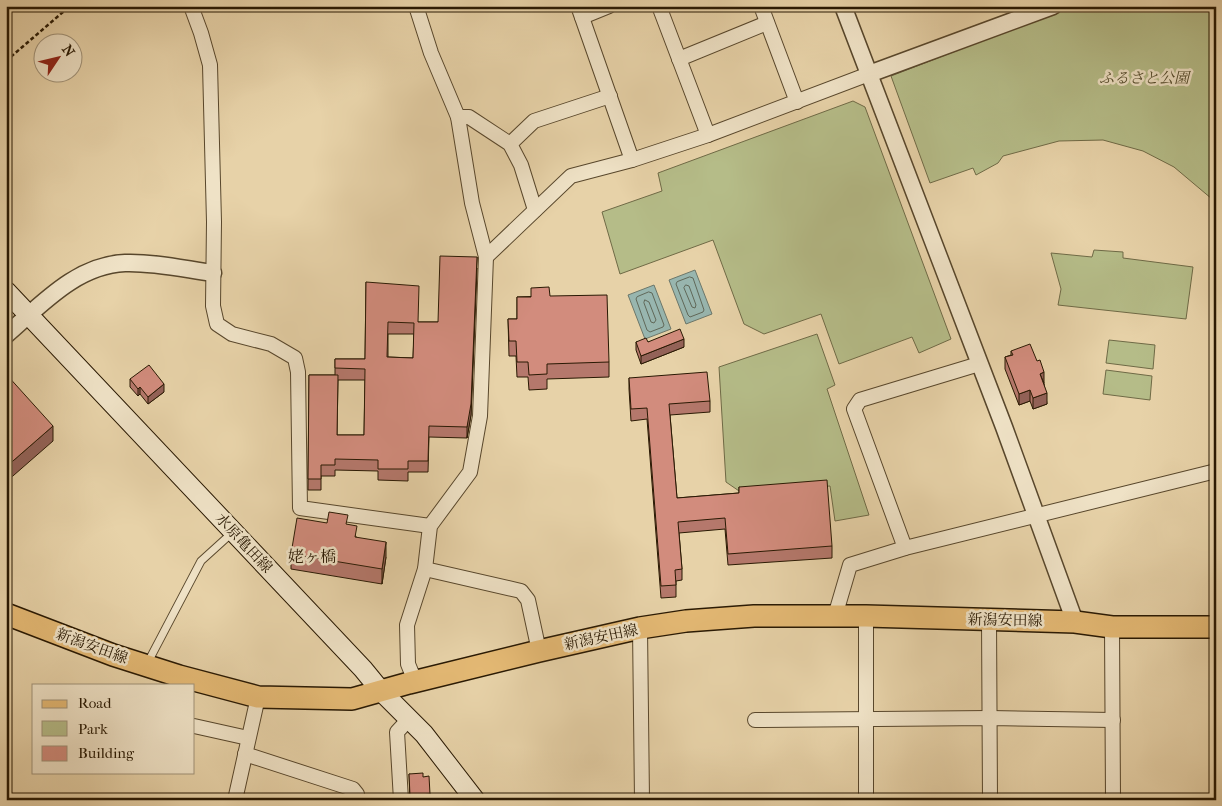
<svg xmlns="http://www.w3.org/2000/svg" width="1222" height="806" font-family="'IM FELL French Canon','Noto Serif JP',serif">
	<rect width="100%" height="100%" fill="#e7d2a8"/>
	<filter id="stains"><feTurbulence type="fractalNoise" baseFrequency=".004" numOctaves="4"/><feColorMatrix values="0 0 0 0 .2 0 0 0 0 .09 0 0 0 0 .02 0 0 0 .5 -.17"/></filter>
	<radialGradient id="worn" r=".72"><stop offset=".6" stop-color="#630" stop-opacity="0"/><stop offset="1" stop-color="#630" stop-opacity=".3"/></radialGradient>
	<g fill="#b5bc88" stroke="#6f6a46">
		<polygon points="1072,6 1216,7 1216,165 1212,199 1174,167 1143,151 1103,140 1059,141 1003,156 998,163 976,175 973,168 930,183 891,76"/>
		<polygon points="853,101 865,107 951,339 919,353 912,337 839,364 821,314 764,334 744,324 713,240 620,274 602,212 662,191 658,173"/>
		<polygon points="1094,250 1123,252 1123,258 1193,267 1186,319 1058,305 1061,289 1051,253 1092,257"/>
		<polygon points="817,334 835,385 827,389 869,515 835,521 830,486 742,493 726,482 719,367"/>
		<polygon points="1109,340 1155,345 1153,369 1106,363"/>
		<polygon points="1106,370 1152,376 1150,400 1103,394"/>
	</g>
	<g fill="#98b6af" stroke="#6c776a">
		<polygon points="695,270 712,314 686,324 669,280"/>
		<polygon points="654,285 671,329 645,339 628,295"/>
	</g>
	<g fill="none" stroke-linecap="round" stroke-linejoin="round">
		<g stroke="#606859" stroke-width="1">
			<polygon points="690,277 693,278 704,310 703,312 690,317 688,315 676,284 677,282"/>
			<polygon points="686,285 689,286 696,305 695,308 692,307 684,288"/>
			<polygon points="649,292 652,293 664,325 663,327 650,332 647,330 636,299 637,297"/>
			<polygon points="645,300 649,302 656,320 654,323 651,322 644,303"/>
		</g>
		<defs>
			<polyline id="service" points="147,664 201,561 233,532"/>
			<g id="minor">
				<polyline points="191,6 201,33 210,65 214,222 213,306 217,324 232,334 271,344 295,358 298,372 300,508 430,526"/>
				<polyline points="578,6 632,160"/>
				<polyline points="659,6 708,135"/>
				<polyline points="761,6 797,102"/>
				<polyline points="582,17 609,6"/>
				<polyline points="679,59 767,23"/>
				<polyline points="458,117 469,117 510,144 521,165 535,210"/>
				<polyline points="510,144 534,121 610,96"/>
				<polyline points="486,257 571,176 632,160 708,135 869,74"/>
				<polyline points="905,548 854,409 860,400 979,364"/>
				<polyline points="425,569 521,591 528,600 539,651"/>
				<polyline points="835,616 850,565 905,548 1216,471"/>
				<polyline points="989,620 990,800"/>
				<polyline points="1112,627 1113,800"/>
				<polyline points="640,628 642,800"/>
				<polyline points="415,681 408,664 407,625 425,569 430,526 470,472 480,416 486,257 472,203 458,117 431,53 416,6"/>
				<polyline points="755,720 990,718 1113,720"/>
				<polyline points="194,726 248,738"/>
				<polyline points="245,754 353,789 357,794 357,800"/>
				<polyline points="235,800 258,697"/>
				<polyline points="401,800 397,732 409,719"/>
				<polyline points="866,800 866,616"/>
			</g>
			<g id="tertiary">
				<polyline points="843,6 1004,427 1075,622"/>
				<polyline points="869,74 1053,6"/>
				<path d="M6,335C41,305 76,265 125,263C154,262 184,269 213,273"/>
			</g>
			<polyline id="secondary" points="6,291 363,669 381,691 424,734 475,800"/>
			<polyline id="primary" points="6,614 113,655 179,676 258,697 352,699 409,683 539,651 640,628 686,621 754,616 866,616 1075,622 1112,627 1216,627"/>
		</defs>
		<use href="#service" stroke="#58472c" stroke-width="9"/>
		<use href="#minor" stroke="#58472c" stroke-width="16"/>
		<use href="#tertiary" stroke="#58472c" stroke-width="19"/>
		<use href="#secondary" stroke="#291903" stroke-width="21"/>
		<use href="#primary" stroke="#291903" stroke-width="24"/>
		<polyline stroke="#291903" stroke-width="2.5" stroke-dasharray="4 2.5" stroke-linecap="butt" points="6,61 70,6"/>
		<use href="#service" stroke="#efe2c6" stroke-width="7"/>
		<use href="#minor" stroke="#efe2c6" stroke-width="14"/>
		<use href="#tertiary" stroke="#efe2c6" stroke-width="16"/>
		<use href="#secondary" stroke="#efe2c6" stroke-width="19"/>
		<use href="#primary" stroke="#e4b974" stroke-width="21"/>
	</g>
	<g fill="#b5786c" stroke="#291903" fill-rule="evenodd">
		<path d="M477,268L471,415L467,438L429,437L428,472H408V481L378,480V471L335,470V476H321V490H308L309,375H335V359H365L366,282L418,322H438ZM388,334H414L413,358L388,357ZM338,380H365L364,435H337Z"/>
		<polygon points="550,296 609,362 609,377 547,379 547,389 529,390 528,377 517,377 516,356 509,356 508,319 517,319 517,297"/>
		<polygon points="636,342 648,342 684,347 641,364 636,350"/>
		<polygon points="1011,351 1044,383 1047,404 1033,409 1030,401 1019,405 1005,369 1005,357 1011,355"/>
		<polygon points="629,378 710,401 710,412 670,415 677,498 739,493 739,487 832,546 832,558 728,565 725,529 679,533 682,569 682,580 676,581 676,597 661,598 647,419 631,421 629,389"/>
		<polygon points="130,379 164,392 148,404 140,394 138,396 130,387"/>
		<polygon points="327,523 348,525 357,538 386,557 382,584 291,569 291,554"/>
		<polygon points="409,774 423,777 430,794 430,800 410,800"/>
	</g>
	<g fill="#936258" stroke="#291903">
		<polygon points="477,257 471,415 467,438 467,427"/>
		<polygon points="684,339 684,347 641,364 641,356"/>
		<polygon points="1044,372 1044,383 1040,374"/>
		<polygon points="164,384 164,392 148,404 148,397"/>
		<polygon points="140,387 140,394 138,396 138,389"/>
		<polygon points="1030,390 1030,401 1019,405 1019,394"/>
		<polygon points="1047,393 1047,404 1033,409 1033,398"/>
		<polygon points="53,426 53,441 6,482 6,467"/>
		<polygon points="386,542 386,557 382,584 382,569"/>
	</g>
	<g fill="#d28c7d" stroke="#291903" fill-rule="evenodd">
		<path d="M440,256L477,257L471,404L467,427L429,426L428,461H408V469H378V460L335,459V465H321V479H308L309,375H338L337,435H364L365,369L335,368V359H365L366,282L419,286L418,322H438ZM388,322L414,323L413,358L387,357Z"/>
		<polygon points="549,287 550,296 607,295 609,362 547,364 547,374 529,375 528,362 517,362 516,341 509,341 508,319 517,319 517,297 531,297 531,288"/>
		<polygon points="680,329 684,339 641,356 636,342 646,338 648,342"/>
		<polygon points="1030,344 1037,361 1040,360 1044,372 1040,374 1047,393 1033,398 1030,390 1019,394 1005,357 1013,355 1011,351"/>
		<polygon points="149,365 164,384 148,397 140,387 138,389 130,379"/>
		<polygon points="707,372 710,401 669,404 677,498 739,493 739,487 827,480 832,546 728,554 725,518 678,522 682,569 675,570 676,585 661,586 647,408 631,409 629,378"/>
		<polygon points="6,374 53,426 6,467"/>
		<polygon points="329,512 348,515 346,524 357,526 355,537 386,542 382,569 291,554 297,518 327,523"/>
		<polygon points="423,773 423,777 429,776 430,794 410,796 409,774"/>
	</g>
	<g text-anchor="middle" stroke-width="5" stroke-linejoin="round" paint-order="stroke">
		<g font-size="15" font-style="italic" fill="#534a2b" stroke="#efe2c6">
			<text x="1144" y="83">ふるさと公園</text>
		</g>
		<g font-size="15" fill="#291903" stroke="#efe2c6">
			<text transform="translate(244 543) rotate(47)" y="5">水原亀田線</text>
			<text transform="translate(1005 620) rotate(1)" y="5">新潟安田線</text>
			<text transform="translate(601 637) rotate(-12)" y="5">新潟安田線</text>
			<text transform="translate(92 646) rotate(20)" y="5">新潟安田線</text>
		</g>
		<g font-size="16" fill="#291903" stroke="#efe2c6">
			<text x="312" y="562">姥ヶ橋</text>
		</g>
	</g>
	<rect width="1222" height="806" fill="none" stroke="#e7d2a8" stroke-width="25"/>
	<rect x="8" y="8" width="1207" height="791" fill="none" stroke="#291903" stroke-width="2.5"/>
	<rect x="12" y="12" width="1197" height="781" fill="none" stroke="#291903"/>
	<rect x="32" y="684" width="162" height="90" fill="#efe2c6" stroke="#a09278"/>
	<rect x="42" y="700" width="25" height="8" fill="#e4b974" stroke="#a09278"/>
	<text x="78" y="708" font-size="15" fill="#291903">Road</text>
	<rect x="42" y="721" width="25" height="15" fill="#b5bc88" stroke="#a09278"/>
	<text x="78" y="734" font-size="15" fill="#291903">Park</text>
	<rect x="42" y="746" width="25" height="15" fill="#d28c7d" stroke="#a09278"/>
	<text x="78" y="758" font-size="15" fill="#291903">Building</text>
	<g transform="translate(58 58) rotate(55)"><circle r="24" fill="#efe2c6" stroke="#a09278"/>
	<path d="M0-4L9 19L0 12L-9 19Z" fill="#8f2418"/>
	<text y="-8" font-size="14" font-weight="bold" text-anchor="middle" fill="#291903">N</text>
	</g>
	<rect width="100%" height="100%" filter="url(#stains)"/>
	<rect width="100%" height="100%" fill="url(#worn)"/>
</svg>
